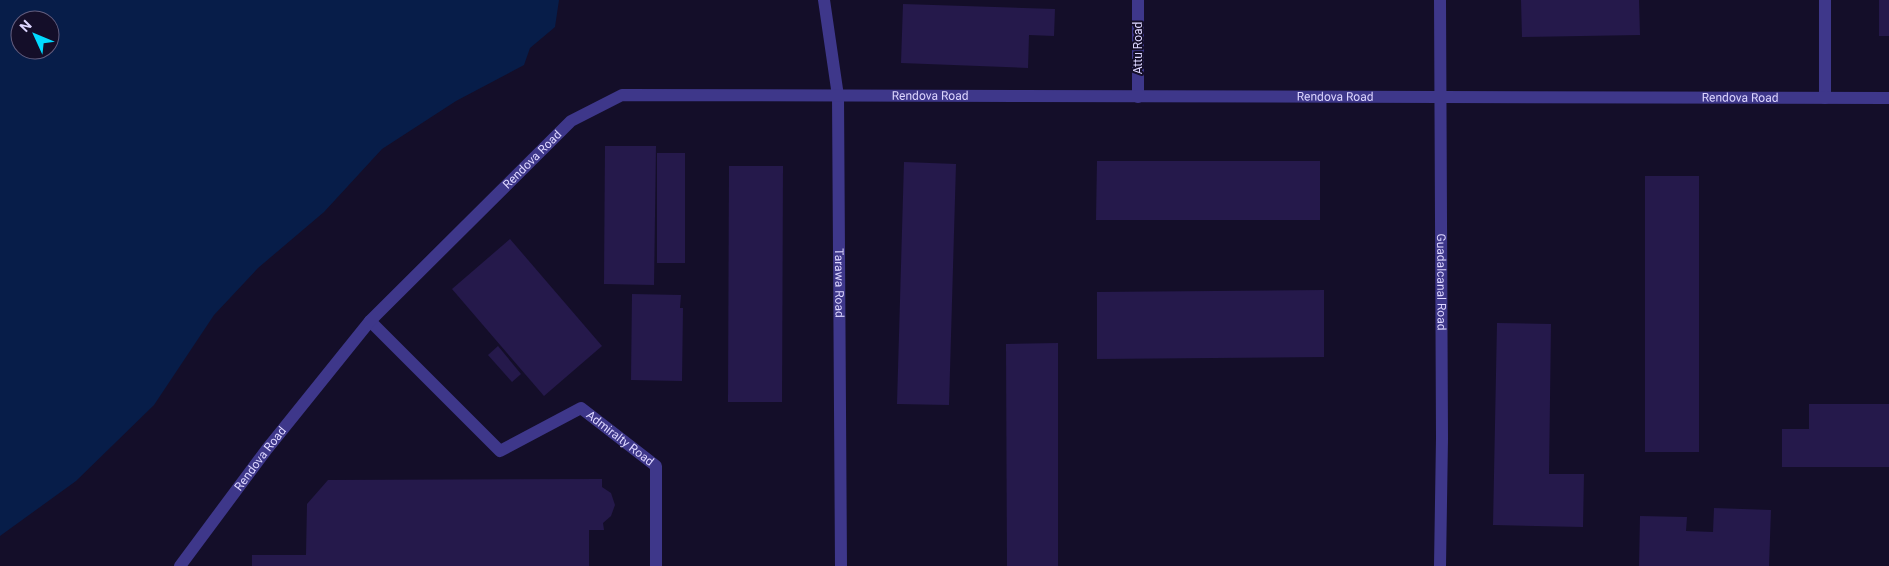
<svg xmlns="http://www.w3.org/2000/svg" width="1889" height="566" font-family="Roboto,sans-serif">
	<rect width="100%" height="100%" fill="#140e29"/>
	<path fill="#071d49" fill-rule="evenodd" d="M0,0H559L555,27L530,48L524,65L456,101L382,149L324,212L258,268L214,315L154,405L76,481L0,536ZM20,20H50V50H20Z"/>
	<g fill="#25194b">
		<polygon points="1521,0 1639,0 1640,35 1522,37"/>
		<rect x="1879" y="0" width="10" height="36"/>
		<polygon points="903,4 1055,9 1054,36 1029,35 1028,68 901,63"/>
		<polygon points="605,146 656,146 654,285 604,284"/>
		<rect x="657" y="153" width="28" height="110"/>
		<polygon points="1097,161 1320,161 1320,220 1096,220"/>
		<polygon points="904,162 956,164 949,405 897,404"/>
		<polygon points="729,166 783,166 782,402 728,402"/>
		<rect x="1645" y="176" width="54" height="276"/>
		<polygon points="510,239 602,346 544,396 452,289"/>
		<polygon points="1324,290 1324,357 1097,359 1097,292"/>
		<polygon points="632,294 681,295 680,308 683,308 682,381 631,380"/>
		<polygon points="1497,323 1551,324 1549,474 1584,474 1583,527 1493,525"/>
		<polygon points="1058,343 1058,566 1007,566 1006,344"/>
		<polygon points="498,346 521,374 512,382 488,355"/>
		<polygon points="1809,404 1889,404 1889,467 1782,467 1782,429 1809,429"/>
		<polygon points="602,479 602,487 611,493 615,505 611,516 603,523 604,530 589,530 589,566 252,566 252,555 306,555 307,504 328,480"/>
		<polygon points="1714,508 1771,510 1769,566 1639,566 1640,516 1687,517 1686,531 1713,532"/>
	</g>
	<g fill="none" stroke-linecap="round" stroke-linejoin="round">
		<g stroke="#3e378a" stroke-width="12">
			<path id="s1" d="M824,0L838,96L841,566"/>
			<path id="s2" d="M1440,0L1442,438L1440,566"/>
			<polyline points="1825,0 1825,98"/>
			<polyline points="1138,97 1138,0"/>
			<path id="s3" d="M370,321L500,451L581,408L656,466V566"/>
			<path id="s4" d="M180,566L267,449L370,321L571,121L622,95L1889,98"/>
		</g>
	</g>
	<g text-anchor="middle" stroke-width="4" stroke-linejoin="round" paint-order="stroke">
		<g font-size="12" fill="#ddd6ff" stroke="#140e29">
			<text transform="translate(1138 48) rotate(-90)" y="4">Attu Road</text>
			<text dy="4" stroke="none"><textPath href="#s4" startOffset="959">Rendova Road</textPath></text>
			<text dy="4" stroke="none"><textPath href="#s4" startOffset="1364">Rendova Road</textPath></text>
			<text dy="4" stroke="none"><textPath href="#s4" startOffset="1769">Rendova Road</textPath></text>
			<text dy="4" stroke="none"><textPath href="#s4" startOffset="539">Rendova Road</textPath></text>
			<text dy="4" stroke="none"><textPath href="#s1" startOffset="284">Tarawa Road</textPath></text>
			<text dy="4" stroke="none"><textPath href="#s2" startOffset="282">Guadalcanal Road</textPath></text>
			<text dy="4" stroke="none"><textPath href="#s3" startOffset="325">Admiralty Road</textPath></text>
			<text dy="4" stroke="none"><textPath href="#s4" startOffset="134">Rendova Road</textPath></text>
		</g>
	</g>
	<g transform="translate(35 35) rotate(314)"><circle r="24" fill="#140e29" stroke="#645e7f"/>
	<path d="M0-4L9 19L0 12L-9 19Z" fill="#02dbff"/>
	<text y="-8" font-size="14" font-weight="bold" text-anchor="middle" fill="#ddd6ff">N</text>
	</g>
</svg>
